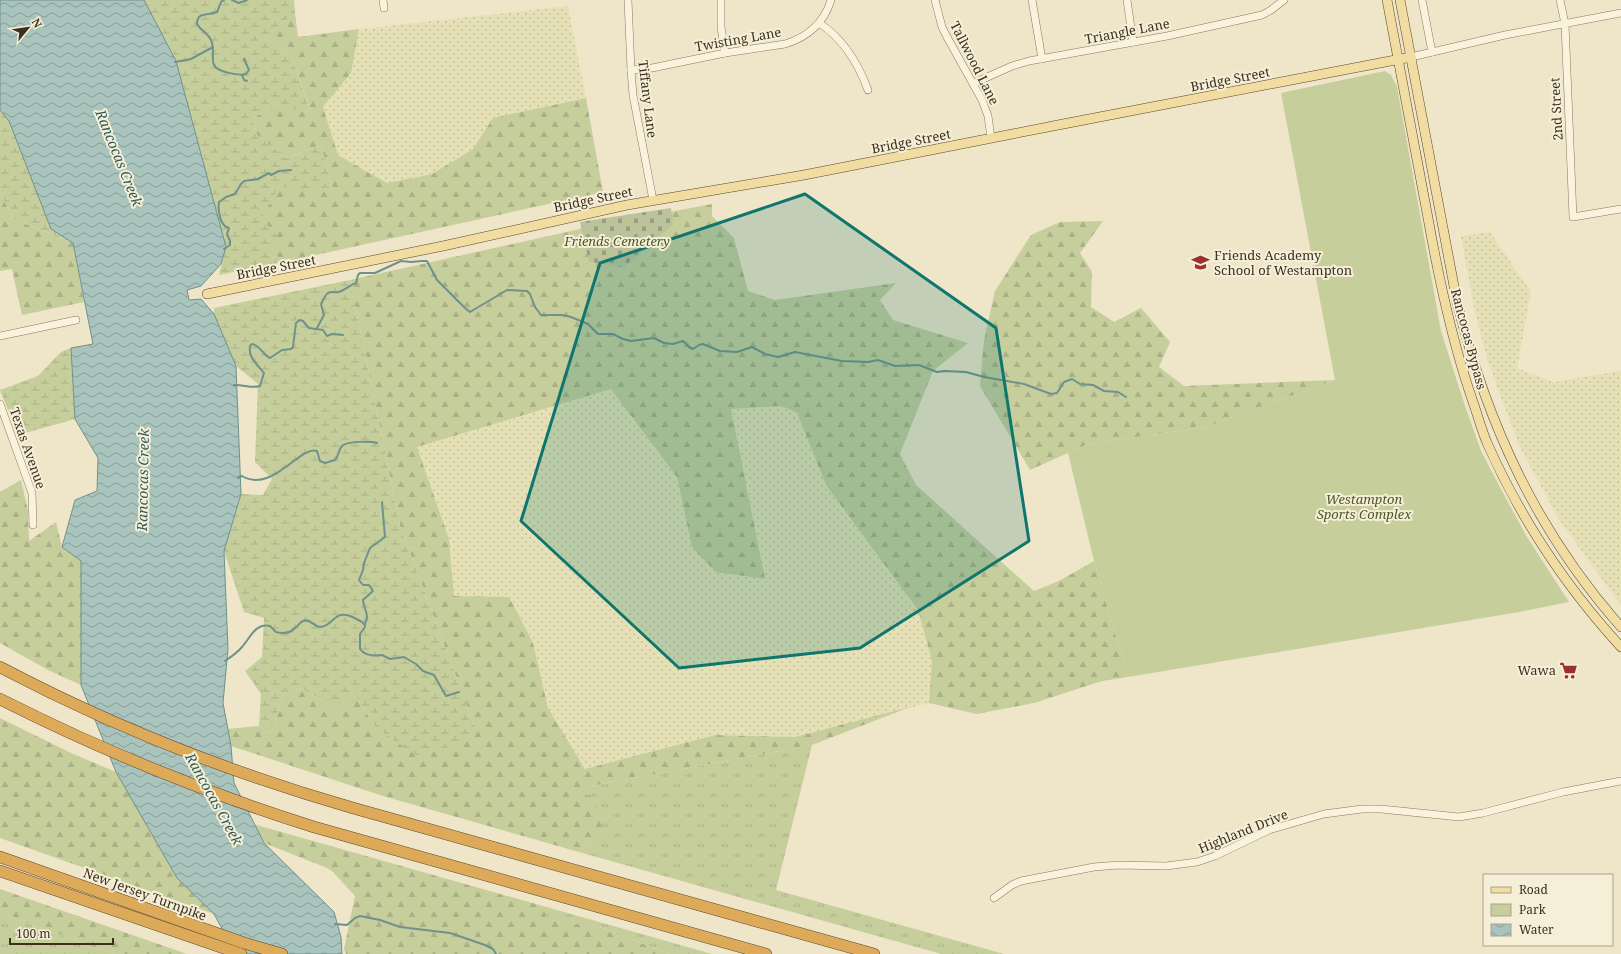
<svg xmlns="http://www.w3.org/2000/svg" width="1621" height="954" font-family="'Noto Serif',serif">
	<defs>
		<pattern id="farmland-dots" width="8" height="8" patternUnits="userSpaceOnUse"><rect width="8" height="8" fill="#e5e0b6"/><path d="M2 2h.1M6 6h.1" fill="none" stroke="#c5c09c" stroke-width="1.8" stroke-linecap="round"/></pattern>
		<pattern id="grass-tufts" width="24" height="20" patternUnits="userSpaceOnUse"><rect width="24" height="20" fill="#c6ce9c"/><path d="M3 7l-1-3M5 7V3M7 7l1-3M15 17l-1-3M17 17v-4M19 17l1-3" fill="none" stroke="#abb186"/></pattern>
		<pattern id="forest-firs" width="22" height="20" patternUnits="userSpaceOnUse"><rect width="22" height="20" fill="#c6ce9c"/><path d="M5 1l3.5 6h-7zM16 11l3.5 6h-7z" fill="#abb186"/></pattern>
		<pattern id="wetland-marsh" width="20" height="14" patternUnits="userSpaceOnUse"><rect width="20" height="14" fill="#c6ce9c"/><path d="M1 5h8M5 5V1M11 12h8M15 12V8" fill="none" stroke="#abb186"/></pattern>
		<pattern id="cemetery-stones" width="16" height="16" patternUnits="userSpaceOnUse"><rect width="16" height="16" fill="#bcc39b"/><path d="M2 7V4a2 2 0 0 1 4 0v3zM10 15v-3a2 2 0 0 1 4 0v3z" fill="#9a9f7e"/></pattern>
		<pattern id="water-waves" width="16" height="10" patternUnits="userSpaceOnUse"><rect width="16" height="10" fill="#a9c3bd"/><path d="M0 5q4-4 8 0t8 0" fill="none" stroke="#8b9f99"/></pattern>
	</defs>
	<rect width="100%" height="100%" fill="#efe5c8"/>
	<g fill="url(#farmland-dots)">
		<polygon points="568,6 586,98 493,118 473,149 432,174 387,183 338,155 323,107 351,73 359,29"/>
		<polygon points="1490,232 1531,292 1517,368 1554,382 1621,371 1621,605 1560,521 1519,445 1488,362 1475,313 1461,236"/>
		<polygon points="611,389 677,477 692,547 765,579 731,409 782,406 797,413 826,485 918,610 932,661 929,703 795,737 715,735 585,769 548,708 533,643 454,596 449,539 417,447"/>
	</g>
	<g fill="url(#grass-tufts)">
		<polygon points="812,745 776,890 1004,954 941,954 579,852 603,833 579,792 586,787"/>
		<polygon points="550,908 712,954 669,954 599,927 543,919"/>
		<polygon points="0,913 114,954 0,954"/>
	</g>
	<g fill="url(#forest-firs)">
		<polygon points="295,13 298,37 359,29 351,73 323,107 338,155 387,183 432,174 473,149 493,118 586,98 603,192 293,260 268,255 261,219 279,185 333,191 321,145 286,158 255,133 254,118 273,105 311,111 291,56 264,38"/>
		<polygon points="0,191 13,219 73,243 84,302 22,315 12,269 0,271"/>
		<polygon points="712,204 712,216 734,238 748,291 775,300 896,283 880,300 893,320 968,343 933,371 900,454 916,485 1034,591 1059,581 1094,561 1128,677 1102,681 1034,703 977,714 929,703 932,661 918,610 826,485 797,413 782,406 731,409 765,579 716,572 692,547 677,477 611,389 417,447 449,539 454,596 509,597 533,643 548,708 585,769 715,735 795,737 910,707 812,745 586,787 579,792 595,798 603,833 579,852 383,796 231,746 227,729 259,726 271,733 284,693 301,688 337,709 353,692 376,728 475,727 400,526 350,280 580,229"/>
		<polygon points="1103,221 1080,253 1092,272 1091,307 1114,322 1141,308 1170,342 1159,367 1184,386 1335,380 1206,427 1088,444 1030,470 980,386 984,340 995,291 1031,235 1060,222"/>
		<polygon points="21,480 28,511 29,541 56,522 62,547 81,561 81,685 48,670 0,643 0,492"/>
		<polygon points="0,718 71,753 116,772 177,878 214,914 0,838"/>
		<polygon points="253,824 550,908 544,919 599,927 669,954 346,954 344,949 355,896 333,872 327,868 264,843"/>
		<polygon points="0,889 187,954 114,954 0,913"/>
	</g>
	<g fill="url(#wetland-marsh)">
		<polygon points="144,0 294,0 295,13 264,38 291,56 311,112 273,105 254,118 255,133 286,158 321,145 333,191 279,186 261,219 277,235 268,255 293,260 219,275 226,247 176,61"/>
		<polygon points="0,110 9,121 51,229 73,243 13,219 0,191"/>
		<polygon points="350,280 400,526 475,727 457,745 416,755 376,728 353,692 337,709 301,688 284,693 271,733 259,726 261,694 245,671 262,657 264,618 244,612 224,551 241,494 263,495 272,479 255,462 258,384 236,366 214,314 214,308"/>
		<polygon points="71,348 75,419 18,435 0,390 38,376 61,352"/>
	</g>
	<polygon fill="url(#cemetery-stones)" points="671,208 673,225 624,267 589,262 580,222"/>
	<polygon fill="#c6ce9c" points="1385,71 1391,75 1397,87 1441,331 1464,403 1481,451 1503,493 1527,537 1569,602 1519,612 1128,677 1094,561 1068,453 1088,444 1206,427 1335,380 1281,93"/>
	<polygon fill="url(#water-waves)" stroke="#6f928b" points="0,0 144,0 176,61 226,247 221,264 201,286 187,290 189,300 201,299 214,314 236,366 241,494 224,551 228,649 223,703 231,746 234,783 264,843 334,912 341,937 342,954 236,954 214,914 177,878 116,772 81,685 81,561 62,547 75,500 97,491 98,458 75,419 71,348 93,344 73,243 51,229 9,121 0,110"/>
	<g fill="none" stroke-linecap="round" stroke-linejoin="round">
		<g stroke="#6f928b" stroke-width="2">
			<path d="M224,0L221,2L217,12C209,16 197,11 197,24C201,31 208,33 211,40C215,48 211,58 214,65C217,72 239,76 246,74L249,70L244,59"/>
			<polyline points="232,0 239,3 247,0"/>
			<polyline points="175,62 191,59 213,47"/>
			<polyline points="242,75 244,80 247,81"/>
			<path d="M224,249L230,245V241L227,234L229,228C227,227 225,227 224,225C219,220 218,207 219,202L226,197L235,194L241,184L244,181L258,179L269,173L271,175L279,171L291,170"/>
			<path d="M317,328L324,315L321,304C323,301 325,295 328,293C332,291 334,293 338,292C345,291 349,285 356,283L358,275L360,273H375L401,261L411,262L422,261H427L437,280L465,308L470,312L507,290L527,291L530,294L535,307L541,315H562L571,317L588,324L598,334H613L623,339L631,341L654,338L664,343L673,344L683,341L689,347L693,349L699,345L703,344L720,351L737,352L752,347L765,354L778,357L795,352L842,361L868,362L878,360L895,366L919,365L937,372L944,371L966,372L984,377L1024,384L1051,394L1057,393L1064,382L1072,379L1080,384L1093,385L1104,391L1118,392L1126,397"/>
			<path d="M234,385C242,384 252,389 260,386L264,373C257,364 248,358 250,346L252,344C260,345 263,355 270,358L282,350L291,349L293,347L296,323L300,320L303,321L309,328L323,330L327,336L332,334L343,335"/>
			<path d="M238,478L242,476C272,494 300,445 317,451L320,461L325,463L335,460C339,456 338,450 342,446C347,441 371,441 377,443"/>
			<path d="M382,502L385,537L370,548L364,563L363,570L359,580L363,585H369L373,591L363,600C363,606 367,611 367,617C367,621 364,623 365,627L360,634V649C365,656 375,656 382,655L390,659L404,657L416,664L423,671L434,675L446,696L459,692"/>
			<path d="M225,661C231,657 237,653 242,647C250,638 256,622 270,626L276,632C283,634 291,633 296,627C299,625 300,622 303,621C310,618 313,626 320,627C333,627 333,610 350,616C355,618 360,620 364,624"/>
			<polyline points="335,924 347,925 355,918 360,916 380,920 400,927 450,933 485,945 493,949 496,954"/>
		</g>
		<defs>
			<g id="minor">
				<polyline points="383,0 384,8"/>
				<polyline points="628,0 631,70 633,95 653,200"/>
				<polyline points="721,0 721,27 725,53"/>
				<polyline points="935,0 942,27 947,37 982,100 988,116 991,138"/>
				<polyline points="1032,0 1042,59"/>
				<polyline points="1127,0 1133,42"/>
				<polyline points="1422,0 1432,52"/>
				<polyline points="1560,0 1565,24 1573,217 1621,209"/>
				<path d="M819,23C844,39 858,63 868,90"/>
				<polyline points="1411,57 1505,35 1621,13"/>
				<path d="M631,70L652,68L725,53L785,44C808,37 824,23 831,0"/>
				<polyline points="974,83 1012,66 1029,61 1167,36 1262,15 1271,10 1284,0"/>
				<polyline points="0,336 76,320"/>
				<polyline points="0,404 32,493 33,525"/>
				<polyline points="994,898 1012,885 1021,881 1094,867 1118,865 1166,866 1197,862 1215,856 1269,830 1324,814 1362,809 1381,809 1459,817 1483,813 1563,792 1621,781"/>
			</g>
			<g id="major">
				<path d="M1387,0C1401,73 1414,145 1428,218C1439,280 1452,342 1473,402C1478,416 1482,432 1488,445C1521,519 1567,588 1621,647"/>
				<path d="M1400,0L1457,302C1487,424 1537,532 1621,627"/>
				<polyline points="207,294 443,246 627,205 804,175 1058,125 1411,57"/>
			</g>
			<g id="highway">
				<path d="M0,667C112,726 231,773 353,808L874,954"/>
				<path d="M0,699C101,750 206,793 314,827L766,954"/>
				<polyline points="0,857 244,943 282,954"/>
				<polyline points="0,871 241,954"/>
			</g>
		</defs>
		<use href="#minor" stroke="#8c785d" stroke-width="8"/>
		<use href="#major" stroke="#5a4631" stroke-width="10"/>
		<use href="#highway" stroke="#5a4631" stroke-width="12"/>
		<use href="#minor" stroke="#f9f2dc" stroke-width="7"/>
		<use href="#major" stroke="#f1dca1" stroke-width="9"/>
		<use href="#highway" stroke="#ddaa5a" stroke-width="11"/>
	</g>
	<path fill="#0f766e" fill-opacity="0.2" stroke="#0f766e" stroke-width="3" stroke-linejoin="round" d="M805,194L996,328L1029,541L860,648L679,668L521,521L600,263Z"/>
	<defs>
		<symbol id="school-bare" viewBox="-9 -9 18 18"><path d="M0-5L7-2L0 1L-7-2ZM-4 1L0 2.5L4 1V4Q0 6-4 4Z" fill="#9c312c" stroke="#f6efd8" stroke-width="2.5" paint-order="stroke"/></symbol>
		<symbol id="supermarket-bare" viewBox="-9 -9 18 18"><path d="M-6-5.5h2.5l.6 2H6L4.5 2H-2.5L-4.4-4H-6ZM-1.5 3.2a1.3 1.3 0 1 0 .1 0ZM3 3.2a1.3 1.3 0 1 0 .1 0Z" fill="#9c312c" stroke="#f6efd8" stroke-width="2.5" paint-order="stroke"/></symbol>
	</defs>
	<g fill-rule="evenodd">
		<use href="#school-bare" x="1188" y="250" width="25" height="25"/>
		<use href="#supermarket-bare" x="1556" y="658" width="25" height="25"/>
	</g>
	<g text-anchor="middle" stroke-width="4" stroke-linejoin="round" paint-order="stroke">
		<g font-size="13" fill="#3c2f20" stroke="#f6efd8">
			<text transform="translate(1127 31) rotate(-11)" y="5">Triangle Lane</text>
			<text transform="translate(738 39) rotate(-10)" y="5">Twisting Lane</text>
			<text transform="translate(975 63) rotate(63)" y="5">Tallwood Lane</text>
			<text transform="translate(1230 79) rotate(-11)" y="5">Bridge Street</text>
			<text transform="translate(648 99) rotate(83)" y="5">Tiffany Lane</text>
			<text transform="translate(1556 109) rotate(-93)" y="5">2nd Street</text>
			<text transform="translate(911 141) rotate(-11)" y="5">Bridge Street</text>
			<text transform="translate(593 199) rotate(-12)" y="5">Bridge Street</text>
			<text transform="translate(276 267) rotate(-11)" y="5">Bridge Street</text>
			<text transform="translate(1469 339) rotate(75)" y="5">Rancocas Bypass</text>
			<text transform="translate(28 448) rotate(71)" y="5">Texas Avenue</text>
			<text transform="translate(1243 831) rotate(-22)" y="5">Highland Drive</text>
			<text transform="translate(145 894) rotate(20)" y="5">New Jersey Turnpike</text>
		</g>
		<g font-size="13" font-style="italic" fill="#4a5927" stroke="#f6efd8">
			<text x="617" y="246">Friends Cemetery</text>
			<text x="1364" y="504">Westampton<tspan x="1364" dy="15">Sports Complex</tspan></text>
		</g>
		<g font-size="13" fill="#3c2f20" stroke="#f6efd8" text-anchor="start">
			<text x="1214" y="260">Friends Academy<tspan x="1214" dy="15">School of Westampton</tspan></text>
			<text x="1556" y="675" text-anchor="end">Wawa</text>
		</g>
		<g font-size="14" font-style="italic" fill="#305c5b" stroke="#f6efd8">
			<text transform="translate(119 158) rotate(68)" y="5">Rancocas Creek</text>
			<text transform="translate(143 480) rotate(-89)" y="5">Rancocas Creek</text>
			<text transform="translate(214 799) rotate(61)" y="5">Rancocas Creek</text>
		</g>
	</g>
	<rect x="1483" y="874" width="130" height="72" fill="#f6efd8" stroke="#aca28e"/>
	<rect x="1491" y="887" width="20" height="6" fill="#f1dca1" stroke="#aca28e"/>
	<text x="1519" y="894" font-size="12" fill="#3c2f20">Road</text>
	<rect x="1491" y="904" width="20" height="12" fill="#c6ce9c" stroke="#aca28e"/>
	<text x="1519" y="914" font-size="12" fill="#3c2f20">Park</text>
	<rect x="1491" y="924" width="20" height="12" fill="url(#water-waves)" stroke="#aca28e"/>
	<text x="1519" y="934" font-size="12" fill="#3c2f20">Water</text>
	<g transform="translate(28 28) rotate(61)" stroke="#f6efd8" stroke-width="3" paint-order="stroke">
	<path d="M0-3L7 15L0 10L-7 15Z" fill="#3c2f20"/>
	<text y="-6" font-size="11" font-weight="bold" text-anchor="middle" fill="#3c2f20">N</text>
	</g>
	<path d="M10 938v6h103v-6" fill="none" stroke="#3c2f20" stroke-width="2"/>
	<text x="16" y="938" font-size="12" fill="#3c2f20" stroke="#f6efd8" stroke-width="3" paint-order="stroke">100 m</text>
</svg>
